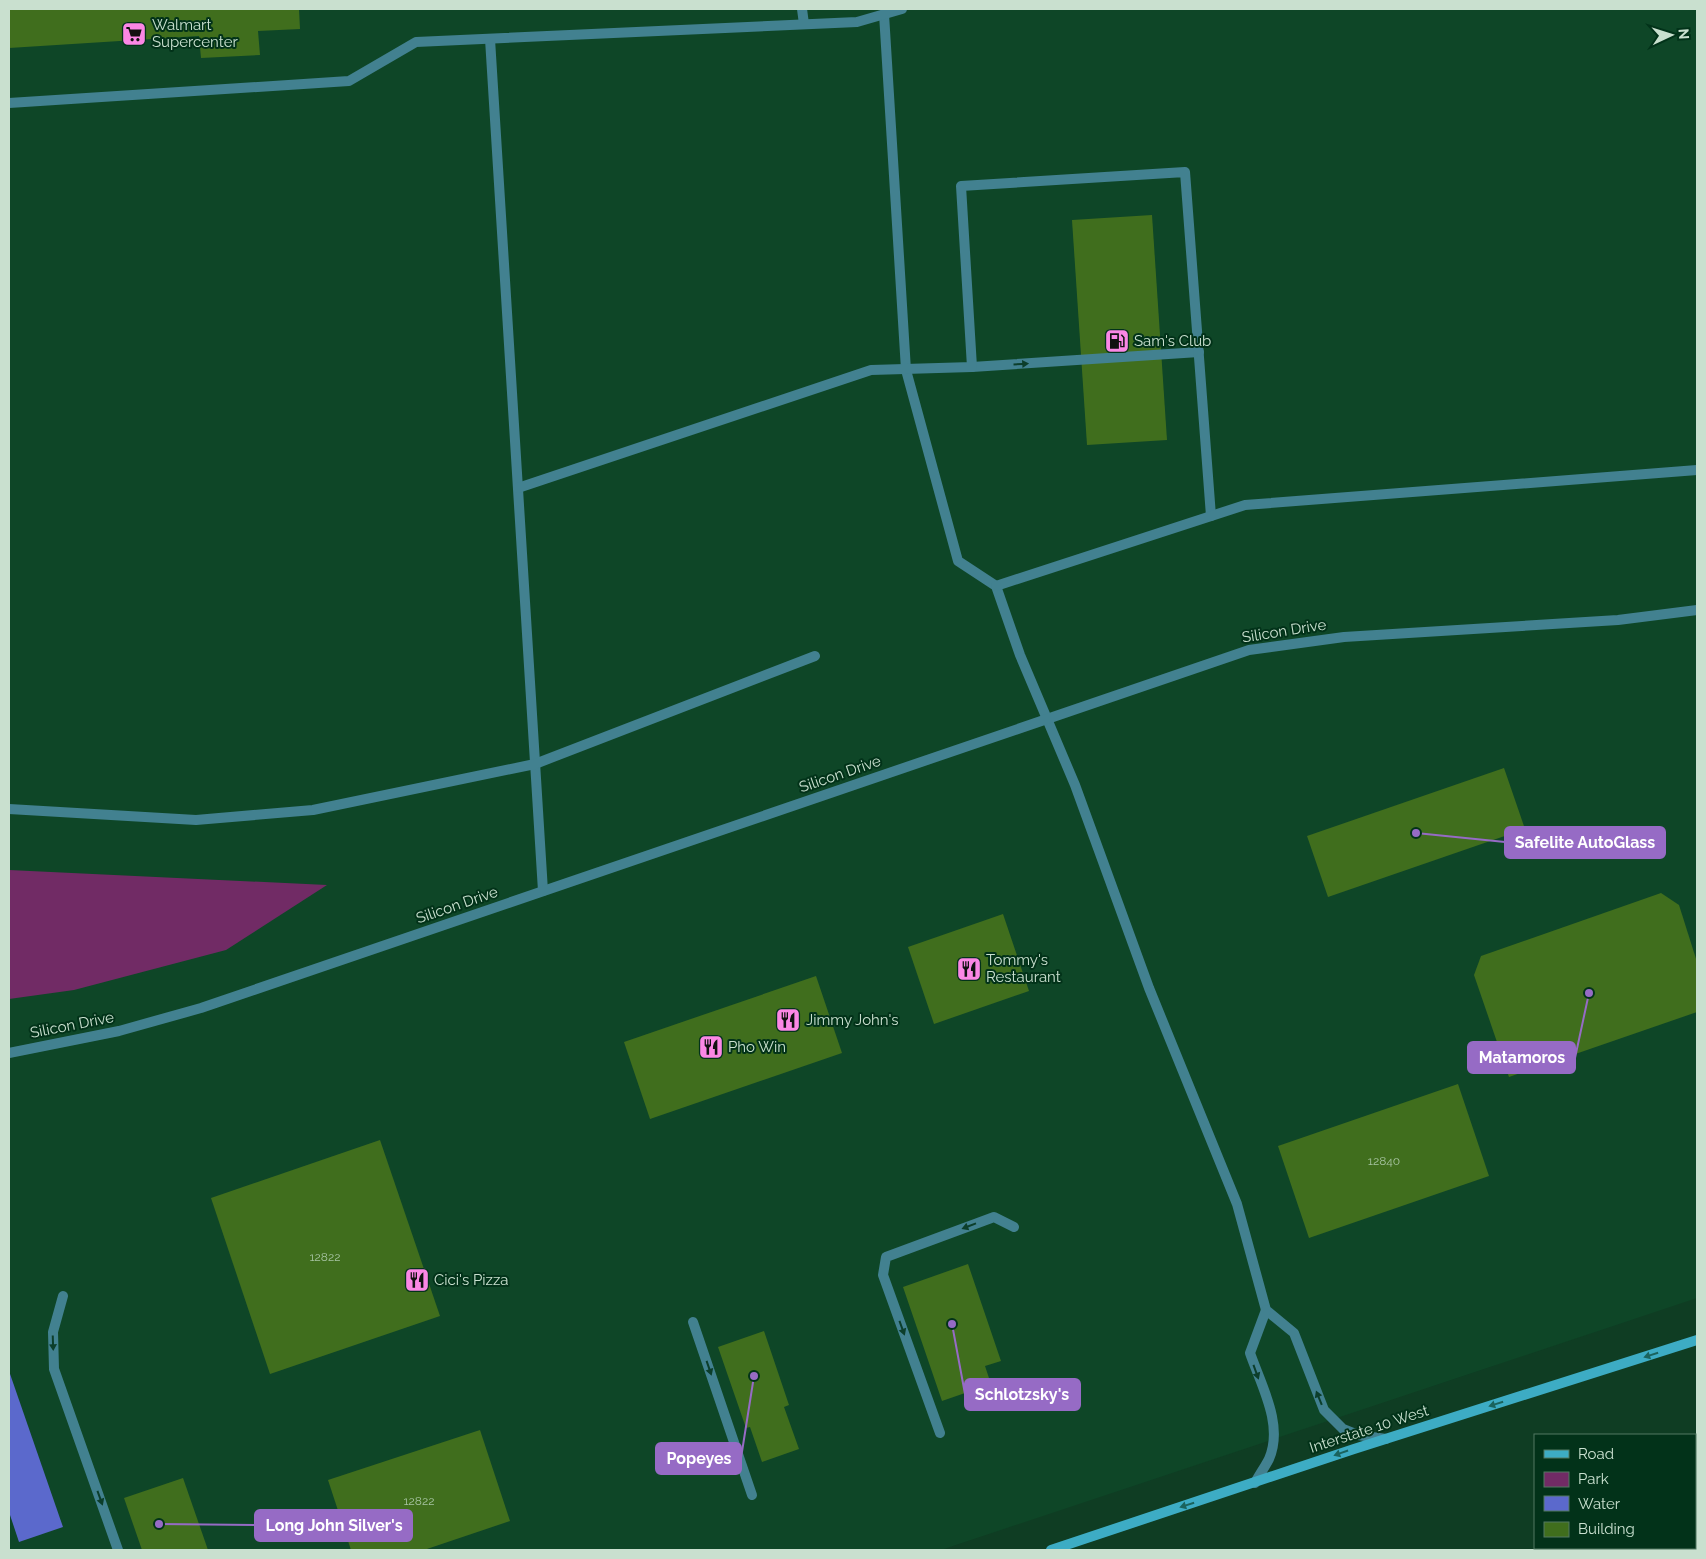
<svg xmlns="http://www.w3.org/2000/svg" width="1706" height="1559" font-family="Raleway,sans-serif">
	<rect width="100%" height="100%" fill="#0f3d23"/>
	<polygon fill="#0e4627" points="9,9 1697,9 1697,1298 941,1550 9,1550"/>
	<polygon fill="#712b65" points="9,870 327,885 226,950 74,990 9,999"/>
	<polygon fill="#5b69cc" points="9,1371 63,1527 19,1542 9,1512"/>
	<g fill="#406e1d">
		<polygon points="9,9 299,9 300,29 258,31 260,55 201,58 199,36 9,48"/>
		<polygon points="1152,215 1167,440 1087,445 1072,220"/>
		<polygon points="1504,768 1525,829 1328,897 1307,836"/>
		<polygon points="1661,893 1679,905 1697,962 1697,1012 1509,1077 1474,975 1481,956"/>
		<polygon points="1003,914 1029,991 934,1024 908,947"/>
		<polygon points="816,976 842,1053 650,1119 624,1042"/>
		<polygon points="1458,1084 1489,1176 1309,1238 1278,1146"/>
		<polygon points="380,1140 440,1316 270,1374 211,1198"/>
		<polygon points="968,1264 1001,1361 985,1366 991,1384 942,1401 903,1287"/>
		<polygon points="764,1331 789,1405 784,1407 799,1449 762,1462 750,1427 746,1428 718,1347"/>
		<polygon points="480,1430 510,1521 424,1550 351,1550 328,1480"/>
		<polygon points="183,1478 208,1550 142,1550 124,1498"/>
	</g>
	<g fill="none" stroke-linecap="round" stroke-linejoin="round">
		<g stroke="#428190" stroke-width="10">
			<polyline points="802,9 804,24"/>
			<polyline points="884,14 906,370 958,561 996,586 1020,655 1075,785 1149,988 1237,1204 1266,1310 1294,1333 1324,1410 1343,1429 1358,1435 1386,1439"/>
			<polyline points="490,39 543,891"/>
			<polyline points="9,103 349,81 416,42 857,22 902,9"/>
			<polyline points="972,367 1199,352"/>
			<polyline points="518,488 871,370 972,367 961,186 1185,172 1211,516"/>
			<polyline points="996,586 1245,505 1697,470"/>
			<polyline points="9,809 196,820 313,810 535,764 815,656"/>
			<polyline points="63,1296 53,1332 54,1369 118,1550"/>
			<polyline points="693,1322 752,1495"/>
			<polyline points="940,1433 883,1275 886,1257 994,1217 1014,1227"/>
			<path d="M1255,1483C1259,1475 1265,1467 1269,1459C1284,1425 1261,1385 1250,1353L1266,1310"/>
		</g>
		<polyline stroke="#428190" stroke-width="10" points="9,1053 119,1031 201,1008 1249,650 1344,637 1618,620 1697,610"/>
		<polyline stroke="#3dacc4" stroke-width="10" points="1051,1550 1354,1449 1697,1340"/>
		<g stroke="#89e4f9" stroke-width="15">
			<polyline points="1695,1489 1697,1488"/>
			<polyline points="1565,1550 1571,1548"/>
		</g>
	</g>
	<defs><path id="oneway-solid" d="M-6-.8H1V-3.2L6.5 0L1 3.2V.8H-6Z" transform="scale(1.25)"/></defs>
	<g fill="#0c3e2b">
		<use href="#oneway-solid" transform="translate(1021 364) rotate(-4)"/>
		<use href="#oneway-solid" transform="translate(969 1226) rotate(159)"/>
		<use href="#oneway-solid" transform="translate(902 1328) rotate(70)"/>
		<use href="#oneway-solid" transform="translate(53 1343) rotate(88)"/>
		<use href="#oneway-solid" transform="translate(709 1368) rotate(71)"/>
		<use href="#oneway-solid" transform="translate(1256 1372) rotate(70)"/>
		<use href="#oneway-solid" transform="translate(1319 1398) rotate(-112)"/>
		<use href="#oneway-solid" transform="translate(100 1498) rotate(70)"/>
	</g>
	<g fill="#1a635d">
		<use href="#oneway-solid" transform="translate(1651 1355) rotate(162)"/>
		<use href="#oneway-solid" transform="translate(1496 1404) rotate(162)"/>
		<use href="#oneway-solid" transform="translate(1341 1453) rotate(161)"/>
		<use href="#oneway-solid" transform="translate(1187 1505) rotate(162)"/>
	</g>
	<defs>
		<symbol id="supermarket-square" viewBox="-11 -11 22 22"><rect x="-9" y="-9" width="18" height="18" rx="4" fill="#fb87e5" stroke="#023219"/><path d="M-6-5.5h2.5l.6 2H6L4.5 2H-2.5L-4.4-4H-6ZM-1.5 3.2a1.3 1.3 0 1 0 .1 0ZM3 3.2a1.3 1.3 0 1 0 .1 0Z" fill="#111"/></symbol>
		<symbol id="fuel-square" viewBox="-11 -11 22 22"><rect x="-9" y="-9" width="18" height="18" rx="4" fill="#fb87e5" stroke="#023219"/><path d="M-5.5-6h7V0h2V4h1.3V-2.5L3-4.5l.8-.8L6-3V5H2.5V1h-1V6h-7ZM-4.2-4.7v3.2H.2V-4.7Z" fill="#111"/></symbol>
		<symbol id="restaurant-square" viewBox="-11 -11 22 22"><rect x="-9" y="-9" width="18" height="18" rx="4" fill="#fb87e5" stroke="#023219"/><path d="M-5-6h1v4h1v-4h1v4h1v-4h1v5L-1.5 .5V6h-2V.5L-5-1ZM5-6V6H3V1.5H1.5Q1.5-4 5-6Z" fill="#111"/></symbol>
	</defs>
	<g fill-rule="evenodd">
		<use href="#supermarket-square" x="120" y="20" width="28" height="28"/>
		<use href="#fuel-square" x="1103" y="327" width="28" height="28"/>
		<use href="#restaurant-square" x="955" y="955" width="28" height="28"/>
		<use href="#restaurant-square" x="774" y="1006" width="28" height="28"/>
		<use href="#restaurant-square" x="697" y="1033" width="28" height="28"/>
		<use href="#restaurant-square" x="403" y="1266" width="28" height="28"/>
	</g>
	<g text-anchor="middle" stroke-width="4" stroke-linejoin="round" paint-order="stroke">
		<g font-size="12" fill="#a7c4a2">
			<text x="1384" y="1165">12840</text>
			<text x="325" y="1261">12822</text>
			<text x="419" y="1505">12822</text>
		</g>
		<g font-size="15" fill="#c9e0cf" stroke="#023219" text-anchor="start">
			<text x="152" y="30">Walmart<tspan x="152" dy="17">Supercenter</tspan></text>
			<text x="1134" y="346">Sam's Club</text>
			<text x="986" y="965">Tommy's<tspan x="986" dy="17">Restaurant</tspan></text>
			<text x="806" y="1025">Jimmy John's</text>
			<text x="728" y="1052">Pho Win</text>
			<text x="434" y="1285">Cici's Pizza</text>
		</g>
		<g font-size="15" fill="#c9e0cf" stroke="#023219">
			<text transform="translate(1284 631) rotate(-9)" y="5">Silicon Drive</text>
			<text transform="translate(840 774) rotate(-19)" y="5">Silicon Drive</text>
			<text transform="translate(457 905) rotate(-19)" y="5">Silicon Drive</text>
			<text transform="translate(72 1025) rotate(-11)" y="5">Silicon Drive</text>
			<text transform="translate(1369 1429) rotate(-18)" y="5">Interstate 10 West</text>
		</g>
	</g>
	<path fill="none" stroke="#966bc5" stroke-width="2" d="M1416 833L1505 842M1589 993L1575 1058M952 1324L965 1394M754 1376L741 1458M159 1524L255 1525"/>
	<g fill="#966bc5" stroke="#023219" stroke-width="2">
		<circle cx="1416" cy="833" r="5"/>
		<circle cx="1589" cy="993" r="5"/>
		<circle cx="952" cy="1324" r="5"/>
		<circle cx="754" cy="1376" r="5"/>
		<circle cx="159" cy="1524" r="5"/>
	</g>
	<g fill="#966bc5" stroke="#966bc5" stroke-width="2">
		<rect x="1505" y="827" width="160" height="31" rx="5"/>
		<rect x="1468" y="1042" width="107" height="31" rx="5"/>
		<rect x="965" y="1379" width="115" height="31" rx="5"/>
		<rect x="656" y="1443" width="85" height="31" rx="5"/>
		<rect x="255" y="1510" width="157" height="31" rx="5"/>
	</g>
	<g font-size="16" text-anchor="middle" font-weight="bold" fill="#fff">
		<text x="1585" y="848">Safelite AutoGlass</text>
		<text x="1522" y="1063">Matamoros</text>
		<text x="1022" y="1400">Schlotzsky's</text>
		<text x="699" y="1464">Popeyes</text>
		<text x="334" y="1531">Long John Silver's</text>
	</g>
	<rect width="1706" height="1559" fill="none" stroke="#c9e0cf" stroke-width="20"/>
	<rect x="1534" y="1434" width="162" height="115" fill="#023219" stroke="#527862"/>
	<rect x="1544" y="1450" width="25" height="8" fill="#3dacc4" stroke="#527862"/>
	<text x="1578" y="1459" font-size="15" fill="#c9e0cf">Road</text>
	<rect x="1544" y="1472" width="25" height="15" fill="#712b65" stroke="#527862"/>
	<text x="1578" y="1484" font-size="15" fill="#c9e0cf">Park</text>
	<rect x="1544" y="1496" width="25" height="15" fill="#5b69cc" stroke="#527862"/>
	<text x="1578" y="1509" font-size="15" fill="#c9e0cf">Water</text>
	<rect x="1544" y="1522" width="25" height="15" fill="#406e1d" stroke="#527862"/>
	<text x="1578" y="1534" font-size="15" fill="#c9e0cf">Building</text>
	<g transform="translate(1671 35) rotate(86)" stroke="#023219" stroke-width="4" paint-order="stroke">
	<path d="M0-4L9 19L0 12L-9 19Z" fill="#c9e0cf"/>
	<text y="-8" font-size="14" font-weight="bold" text-anchor="middle" fill="#c9e0cf">N</text>
	</g>
</svg>
